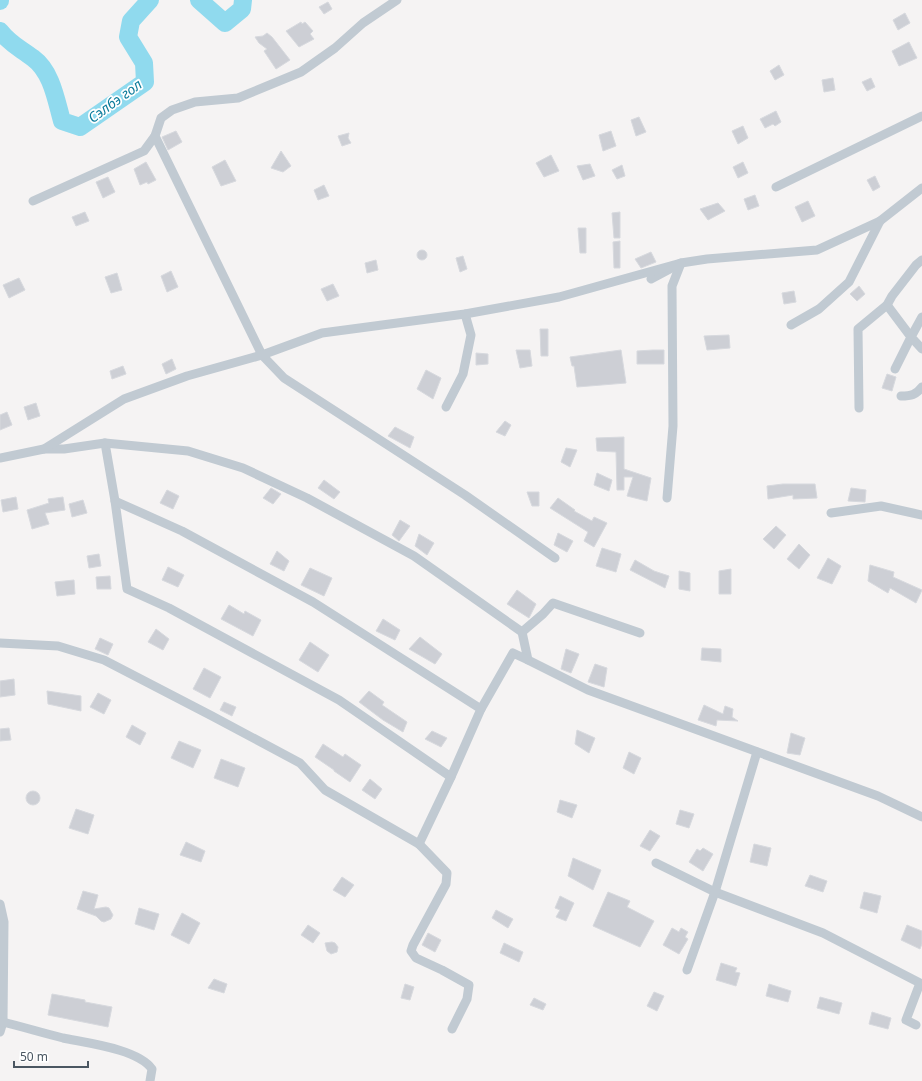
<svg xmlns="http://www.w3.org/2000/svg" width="922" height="1081" font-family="'Noto Sans',sans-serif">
	<rect width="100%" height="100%" fill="#f5f3f3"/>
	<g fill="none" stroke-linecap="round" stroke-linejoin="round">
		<g stroke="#90daee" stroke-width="18">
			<polyline points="199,0 225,23 242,9 243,0"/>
			<polyline points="0,1 0,0"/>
			<path d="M0,31C11,45 20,48 33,58C52,72 56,100 62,121L80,127L145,82L144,63L128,37L131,21L150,0"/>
		</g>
	</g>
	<g fill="#cdcfd5" stroke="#d7d9de">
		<polygon points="328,2 332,9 324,14 319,7"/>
		<polygon points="905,13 910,23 898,30 893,20"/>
		<polygon points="301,22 302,24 305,22 313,31 310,34 314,39 299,47 286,31"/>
		<polygon points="267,33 272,37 290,60 276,69 264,51 267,49 259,43 255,37 263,36"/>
		<polygon points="909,42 917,58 899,66 892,51"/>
		<polygon points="779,65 784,75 775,80 770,71"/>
		<polygon points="833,78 835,90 824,92 822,80"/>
		<polygon points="871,78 875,87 867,91 862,82"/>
		<polygon points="776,111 781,122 775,126 773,124 765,128 760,119"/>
		<polygon points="639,117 646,132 636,136 631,120"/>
		<polygon points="743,126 748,138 738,144 732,131"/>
		<polygon points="176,131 182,142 168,150 162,137"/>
		<polygon points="611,131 616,146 603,151 599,135"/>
		<polygon points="349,133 348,138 351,143 342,146 338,136"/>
		<polygon points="281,151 291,166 283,172 271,168"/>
		<polygon points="551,155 559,171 544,177 536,163"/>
		<polygon points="225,160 236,181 221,186 212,167"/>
		<polygon points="146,162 156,180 148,184 147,182 140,185 134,169"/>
		<polygon points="743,162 748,173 738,178 733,167"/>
		<polygon points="590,164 595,176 583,180 577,166"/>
		<polygon points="622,165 625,176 617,179 612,170"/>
		<polygon points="875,176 880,187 873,191 867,180"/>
		<polygon points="108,177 115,192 103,198 96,182"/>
		<polygon points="324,185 329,196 318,200 314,190"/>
		<polygon points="755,195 759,206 748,210 744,199"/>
		<polygon points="808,201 815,216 802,222 795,207"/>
		<polygon points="718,203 725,211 708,220 700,209"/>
		<polygon points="85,212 89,221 76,226 72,217"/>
		<polygon points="620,212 620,238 614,238 612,213"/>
		<polygon points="578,228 586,228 586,253 580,253"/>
		<polygon points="620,241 620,268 614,268 613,242"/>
		<circle cx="422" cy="255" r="5"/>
		<polygon points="651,252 656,262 641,268 635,259"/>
		<polygon points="463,256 467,269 460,272 456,258"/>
		<polygon points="376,260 378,270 367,273 365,263"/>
		<polygon points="171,271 178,287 167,292 161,276"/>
		<polygon points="117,273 122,290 111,293 105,277"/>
		<polygon points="19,278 25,290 9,298 3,285"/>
		<polygon points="333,284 339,296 327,301 321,289"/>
		<polygon points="859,286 865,294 857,301 850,294"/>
		<polygon points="794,291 796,302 784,304 782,293"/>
		<polygon points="540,329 548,329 548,356 541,356"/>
		<polygon points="729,335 730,348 707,350 704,336"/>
		<polygon points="516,350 530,350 532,366 520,368"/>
		<polygon points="621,350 626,383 577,387 574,366 572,366 570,357"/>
		<polygon points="653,350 664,350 664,364 637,364 637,351"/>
		<polygon points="476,353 488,354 488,364 476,365"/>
		<polygon points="172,359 176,369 166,374 162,364"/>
		<polygon points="123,366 126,374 112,379 110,371"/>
		<polygon points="426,370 441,378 433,399 417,389"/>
		<polygon points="887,374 896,377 892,391 882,388"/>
		<polygon points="36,403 40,416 28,420 24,407"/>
		<polygon points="7,412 12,425 0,430 0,415"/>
		<polygon points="505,421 511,425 505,436 496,432"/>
		<polygon points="395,427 414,437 410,448 388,436"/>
		<polygon points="624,437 624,469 651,478 647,501 627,496 633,477 624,477 624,490 617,490 616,452 597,451 596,438"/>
		<polygon points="566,448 577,450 570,467 561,462"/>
		<polygon points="597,473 612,480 609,491 594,485"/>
		<polygon points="324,480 340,492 334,499 318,488"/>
		<polygon points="783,484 815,484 817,498 793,499 793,495 768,499 767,486"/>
		<polygon points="271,488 281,494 273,504 263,498"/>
		<polygon points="851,488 866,490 865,502 848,501"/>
		<polygon points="167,490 179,496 173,509 160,503"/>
		<polygon points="527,492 539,492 539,506 532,506"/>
		<polygon points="16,497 18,509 3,512 1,500"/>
		<polygon points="63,497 65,510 45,513 49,524 32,529 27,510 49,503 48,499"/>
		<polygon points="558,498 575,510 574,511 592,521 594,517 607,523 594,547 584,541 588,532 550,508"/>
		<polygon points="83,500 87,513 72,517 69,504"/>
		<polygon points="400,520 410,526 399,541 392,535"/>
		<polygon points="776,526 786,535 774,549 763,539"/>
		<polygon points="558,533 573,541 567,552 554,545"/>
		<polygon points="419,534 434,543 427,555 415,546"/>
		<polygon points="799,544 810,555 799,569 787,559"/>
		<polygon points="602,548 621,554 616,572 596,566"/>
		<polygon points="277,551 289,561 284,571 270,564"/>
		<polygon points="99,554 101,566 89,568 87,556"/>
		<polygon points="828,558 841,566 832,584 817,578"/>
		<polygon points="635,560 654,571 669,576 665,588 630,570"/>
		<polygon points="870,565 894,572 893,577 922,590 916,603 890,588 888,593 868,581"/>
		<polygon points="168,567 184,575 178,587 162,580"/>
		<polygon points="310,568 332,578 324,596 301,585"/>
		<polygon points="731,569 731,594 719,594 719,571"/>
		<polygon points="679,571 690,573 690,591 679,589"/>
		<polygon points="110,576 111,589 97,589 96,577"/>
		<polygon points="74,580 75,594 57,596 55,582"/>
		<polygon points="517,590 536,604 529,618 507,604"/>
		<polygon points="229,605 244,614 245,611 261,620 253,636 221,619"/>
		<polygon points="383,619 400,630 395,640 376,631"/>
		<polygon points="156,629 169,639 163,650 148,642"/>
		<polygon points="420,637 442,654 435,664 409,649"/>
		<polygon points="100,638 113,644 108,655 95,649"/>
		<polygon points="310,642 329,655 318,672 299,660"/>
		<polygon points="702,648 721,649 721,662 701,660"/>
		<polygon points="566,649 579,654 571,673 561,669"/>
		<polygon points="595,664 607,668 604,687 588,682"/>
		<polygon points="204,668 221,677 210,698 193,689"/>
		<polygon points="14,679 15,695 0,697 0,681"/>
		<polygon points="47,691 81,696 81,711 48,704"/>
		<polygon points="369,691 384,702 382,705 407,722 403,732 383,720 359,702"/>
		<polygon points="98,693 111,700 104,714 90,707"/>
		<polygon points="224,702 236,707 232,716 220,710"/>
		<polygon points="704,705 723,714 725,706 733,709 732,717 738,721 717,720 716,726 698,720"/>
		<polygon points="132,725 146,733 140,745 126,737"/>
		<polygon points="9,728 11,740 0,741 0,729"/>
		<polygon points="577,730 595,738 589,753 575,744"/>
		<polygon points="432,731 447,738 441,747 425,739"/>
		<polygon points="791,733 805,738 800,755 787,753"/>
		<polygon points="179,741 201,750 193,768 171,758"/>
		<polygon points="323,744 343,757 345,754 361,765 350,782 334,771 334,770 315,757"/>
		<polygon points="629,752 641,758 634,774 623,768"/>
		<polygon points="221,759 245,768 238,787 214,778"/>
		<polygon points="370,779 382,789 375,799 362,790"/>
		<circle cx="33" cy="798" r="7"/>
		<polygon points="560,800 577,805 572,818 557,812"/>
		<polygon points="76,809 94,815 88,834 69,828"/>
		<polygon points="680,810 694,814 689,828 676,824"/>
		<polygon points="650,830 660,836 650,851 640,846"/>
		<polygon points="186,842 205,851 201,862 180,855"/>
		<polygon points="754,844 771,848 767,866 750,862"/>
		<polygon points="703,848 713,854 703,871 689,862 697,849 700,851"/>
		<polygon points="573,858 601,870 593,890 568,876"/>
		<polygon points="810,875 827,881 823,892 805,886"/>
		<polygon points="342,877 354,885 345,897 333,890"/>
		<polygon points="83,891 98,895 94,909 106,907 109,908 113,915 111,919 104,922 101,921 96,916 77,909"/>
		<polygon points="608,892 630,901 627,907 654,921 640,947 593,926"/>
		<polygon points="864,892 881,896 877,913 860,908"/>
		<polygon points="560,896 574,903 566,921 556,917 560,910 555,908"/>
		<polygon points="139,908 159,914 154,930 135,924"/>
		<polygon points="496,910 513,919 508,928 492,918"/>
		<polygon points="182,913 200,923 189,944 171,935"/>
		<polygon points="308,925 320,933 313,943 301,935"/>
		<polygon points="907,925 922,931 922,944 920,949 901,940"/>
		<polygon points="672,928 679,932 681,928 688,932 685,937 688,939 679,954 663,945"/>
		<polygon points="428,933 441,940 435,952 422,945"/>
		<polygon points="332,942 335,943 338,947 337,952 331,954 327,951 325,943"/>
		<polygon points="504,943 523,952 519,962 500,953"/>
		<polygon points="721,963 737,968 735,972 740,973 736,986 716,980"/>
		<polygon points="214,979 227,984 224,993 208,988"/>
		<polygon points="405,984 414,987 410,1000 401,998"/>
		<polygon points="769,984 791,991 788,1002 766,996"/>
		<polygon points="654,992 664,996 657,1011 647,1006"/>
		<polygon points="52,994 85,1000 85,1002 112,1007 108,1027 48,1015"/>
		<polygon points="820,997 842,1003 839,1014 817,1008"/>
		<polygon points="534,998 546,1004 543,1010 530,1005"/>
		<polygon points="872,1012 891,1018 888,1029 869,1024"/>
	</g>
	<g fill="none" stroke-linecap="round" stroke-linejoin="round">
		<g stroke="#c1cad2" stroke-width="9">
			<polyline points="155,136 161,118 172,110 195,102 238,98 301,72 335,48 363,23 397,0"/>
			<polyline points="776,187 922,116"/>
			<polyline points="33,201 144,151 155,136 262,355 284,378 465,495 555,558"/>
			<polyline points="651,279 681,263 707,259 817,250 880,221 922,188"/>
			<polyline points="887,305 911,337 895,369"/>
			<polyline points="922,317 911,337 922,349"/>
			<polyline points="791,325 819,309 849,282 880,221"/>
			<path d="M901,396C911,396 916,395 922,387"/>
			<polyline points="446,407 463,374 471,335 465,314"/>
			<polyline points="859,408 858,329 887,305 892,296 916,265 922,260"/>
			<polyline points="105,443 115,501 127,589 169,608 339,700 451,777"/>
			<polyline points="44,449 64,449 105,443 188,451 243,468 307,498 414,556 522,632 528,660 588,690 878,796 922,817"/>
			<polyline points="0,458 44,449 124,399 187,376 262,355 322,333 465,314 559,297 681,263 672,286 673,426 667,498"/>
			<polyline points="831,513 881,506 922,515"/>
			<polyline points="522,632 543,614 553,603 640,633"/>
			<polyline points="0,643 58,646 104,660 212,716 300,763 325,790 419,844 451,777 481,709 313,602 182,531 115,501"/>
			<polyline points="481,709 513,653 528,660"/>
			<polyline points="419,844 447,873 446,884 413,945 411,951 416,958 442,970 469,985 467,999 452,1029"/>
			<polyline points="656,863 715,892 823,933 920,983 906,1020 916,1025"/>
			<polyline points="0,904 4,922 3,1022 0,1032"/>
			<polyline points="687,970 715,892 757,752"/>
			<path d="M3,1022C23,1027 43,1033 63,1038C87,1043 138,1049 152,1069L150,1081"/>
		</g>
	</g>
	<g text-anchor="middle" stroke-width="3.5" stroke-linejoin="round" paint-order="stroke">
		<g font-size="14" font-style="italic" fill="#0c7c9b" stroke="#fff">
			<text transform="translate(115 101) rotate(-36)" y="5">Сэлбэ гол</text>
		</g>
	</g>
	<path d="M14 1061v6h74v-6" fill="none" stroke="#4a5661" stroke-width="2"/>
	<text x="20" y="1061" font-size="12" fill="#4a5661" stroke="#ffffff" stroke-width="3" paint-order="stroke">50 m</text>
</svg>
